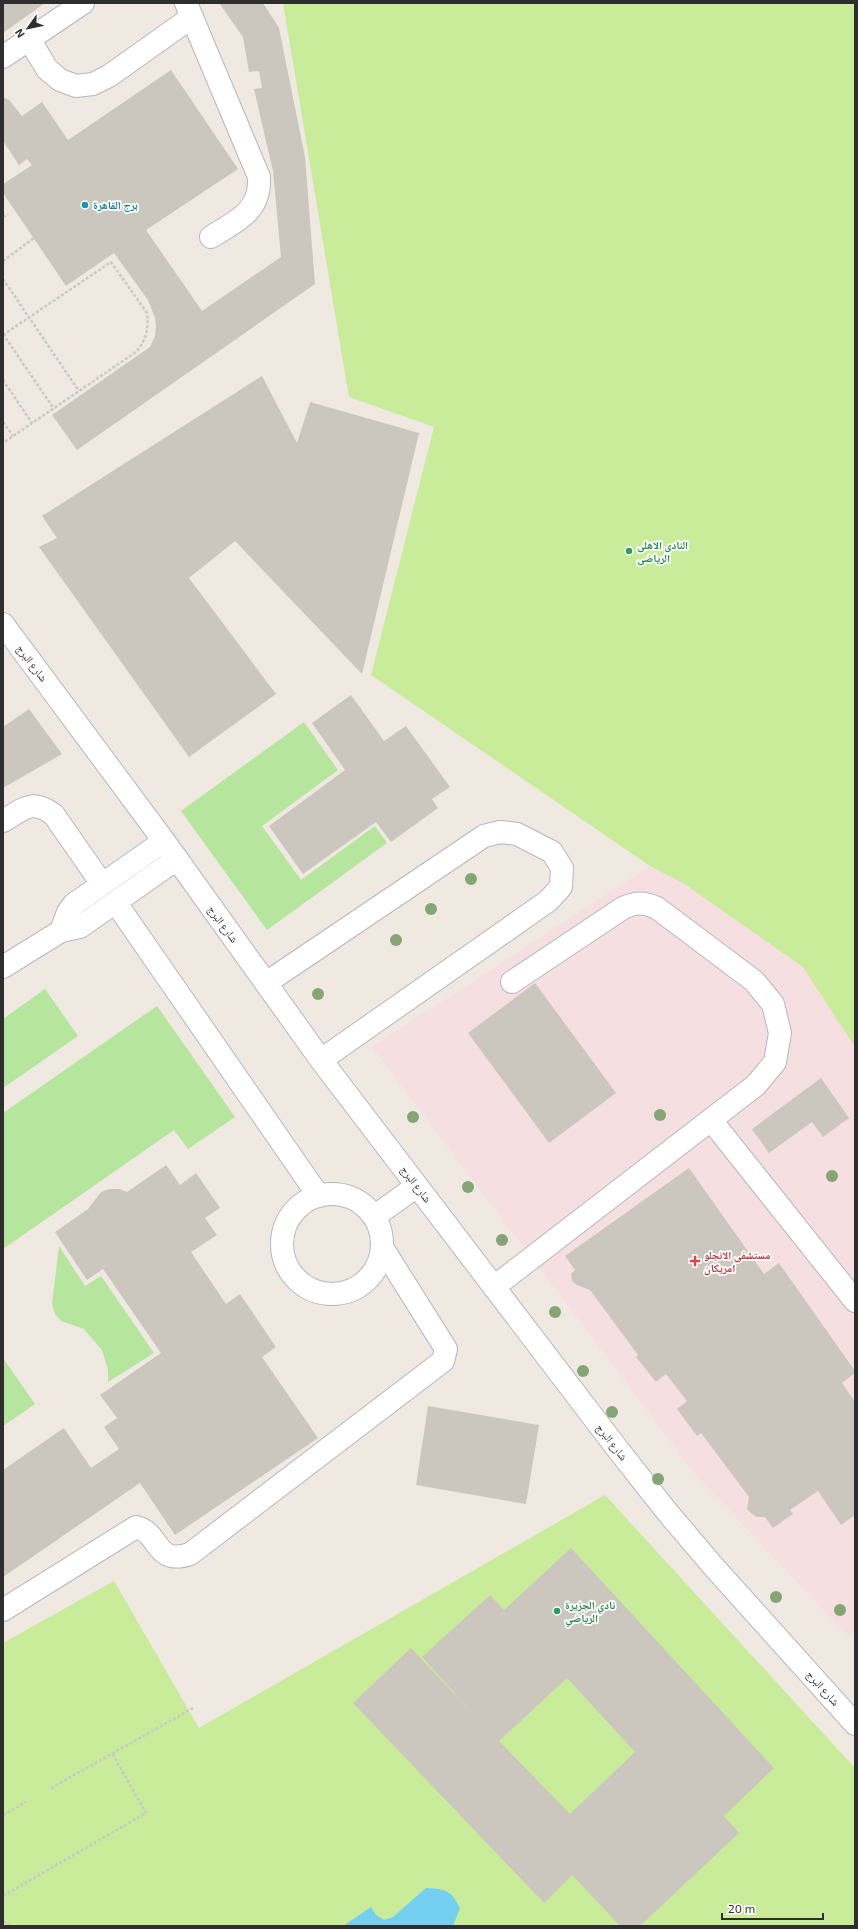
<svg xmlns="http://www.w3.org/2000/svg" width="858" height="1929" font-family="'Exo 2','Noto Naskh Arabic',sans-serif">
	<rect width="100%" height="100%" fill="#efe9e1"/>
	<polygon fill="#f5dfe0" points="650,866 683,883 803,967 855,1047 855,1629 848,1636 696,1475 372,1047"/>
	<g fill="#b6e59e">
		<polygon points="304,722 338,770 262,826 301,880 375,826 387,843 267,930 181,811"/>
		<polygon points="45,989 78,1036 3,1088 3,1019"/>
		<polygon points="157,1006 235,1117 188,1149 174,1130 3,1249 3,1113"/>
		<polygon points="59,1246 85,1286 101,1276 154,1353 108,1382 108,1370 102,1350 84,1329 61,1321 55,1314 52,1304"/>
		<polygon points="3,1358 35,1404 3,1426"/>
	</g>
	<g fill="#c9ec9a">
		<polygon points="283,3 855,3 855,1047 803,967 683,883 650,866 371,675 434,427 349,397"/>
		<polygon points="605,1495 855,1768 855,1926 3,1926 3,1643 114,1581 199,1728"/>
	</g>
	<path fill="#75cff0" d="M426,1888C446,1889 451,1890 460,1908L453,1926H343L371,1907L376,1915L384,1920L393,1917Z"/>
	<g fill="#cbc7bf" fill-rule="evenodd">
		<polygon points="3,3 45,3 3,33"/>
		<polygon points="219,3 263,3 279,28 305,157 315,284 77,450 52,415 150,347 155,336 156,326 155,318 148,300 114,253 66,286 3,193 3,184 32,165 27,159 19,165 3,141 3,97 9,100 22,116 42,102 68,140 171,70 238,169 146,230 202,311 281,257 273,171 254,89 262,88 259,71 249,72 243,37"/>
		<polygon points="262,376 297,443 310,402 419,433 362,674 235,541 189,578 276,694 189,757 39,547 57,538 42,516"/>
		<polygon points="351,695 384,741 406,726 450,787 432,799 438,808 391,842 376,822 303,874 269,826 345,770 312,723"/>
		<polygon points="29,709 62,754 3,788 3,727"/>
		<polygon points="535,983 616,1093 549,1143 468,1033"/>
		<polygon points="821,1078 849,1118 823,1137 812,1122 769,1153 752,1129"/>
		<polygon points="166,1165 180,1185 196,1173 220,1208 205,1218 217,1235 191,1252 226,1304 240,1294 276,1347 262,1357 318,1438 175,1535 140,1483 3,1577 3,1470 64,1428 91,1468 119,1449 104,1427 117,1418 100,1395 161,1353 103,1269 87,1280 55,1232 88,1209 101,1192 109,1189 119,1189 127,1192"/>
		<polygon points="689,1168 764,1274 779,1263 855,1371 855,1373 842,1383 855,1402 855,1515 841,1525 818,1491 790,1510 793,1514 773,1528 765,1517 757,1517 752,1514 747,1509 749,1497 701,1433 697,1436 677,1409 687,1401 666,1374 656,1382 636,1357 638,1355 590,1290 577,1285 572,1281 571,1274 575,1270 565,1256"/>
		<polygon points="428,1406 539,1425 526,1504 416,1485"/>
		<path d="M571,1548L774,1768L724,1816L739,1833L640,1926H620L572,1875L544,1903L353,1703L411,1648L477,1718L422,1657L490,1595L504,1610ZM567,1678L635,1752L570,1814L499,1741Z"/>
	</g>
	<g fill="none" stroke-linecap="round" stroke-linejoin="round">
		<defs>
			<g id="minor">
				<path d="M186,3L259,177C261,212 236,221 211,237"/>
				<polyline points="29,39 47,69 60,80 76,86 93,84 109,76 192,17"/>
				<polyline points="3,57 83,3"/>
				<polyline points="3,624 164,841 321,1060 616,1447 668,1513 713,1566 855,1724"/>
				<path d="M3,821C24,809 32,798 54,815L102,884"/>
				<polyline points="116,903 318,1195"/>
				<polyline points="61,931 68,912 74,904 164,841"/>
				<polyline points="3,967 61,931 80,927 177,859"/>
				<polyline points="266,983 484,836 500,832 517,834 552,852 562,868 561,887 548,901 321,1060"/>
				<polyline points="711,1120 855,1301"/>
				<circle cx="332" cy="1244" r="50"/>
				<polyline points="375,1216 417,1186"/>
				<path d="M494,1287L756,1085L775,1062L780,1033L773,1004L754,981L657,908C644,902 636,902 623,908L512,982"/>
				<path d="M3,1610L136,1527C161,1533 154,1566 190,1554L443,1361L446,1349L382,1247"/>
			</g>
		</defs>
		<use href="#minor" stroke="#b4b7c1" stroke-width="24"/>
		<g stroke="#c9c9c9" stroke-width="2.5" stroke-dasharray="3 2" stroke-linecap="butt">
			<polyline points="3,217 8,214"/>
			<polyline points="3,261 34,238"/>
			<polyline points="3,279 79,391"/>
			<polyline points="3,334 54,409"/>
			<path d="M3,335L111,262L147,313C149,329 146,340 136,352L3,443"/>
			<polyline points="3,380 32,423"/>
			<polyline points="3,422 13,436"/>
			<polyline points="51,1788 193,1708"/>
			<polyline points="3,1815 26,1802"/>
			<polyline points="3,1896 146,1813 112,1753"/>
			<polyline points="3,1921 11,1926"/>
		</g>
		<use href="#minor" stroke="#fff" stroke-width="22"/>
	</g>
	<g fill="#84a574">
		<circle cx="471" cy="879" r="6"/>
		<circle cx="431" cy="909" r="6"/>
		<circle cx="396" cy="940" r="6"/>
		<circle cx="318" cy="994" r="6"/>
		<circle cx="660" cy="1115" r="6"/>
		<circle cx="413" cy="1117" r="6"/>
		<circle cx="832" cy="1176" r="6"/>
		<circle cx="468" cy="1187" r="6"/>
		<circle cx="502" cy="1240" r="6"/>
		<circle cx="555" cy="1312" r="6"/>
		<circle cx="583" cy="1371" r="6"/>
		<circle cx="612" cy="1412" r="6"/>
		<circle cx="658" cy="1479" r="6"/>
		<circle cx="776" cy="1597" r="6"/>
		<circle cx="840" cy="1610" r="6"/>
	</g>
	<circle fill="#0f9aa8" stroke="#fff" stroke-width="1.5" cx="85" cy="205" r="4"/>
	<g fill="#2e9e5b" stroke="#fff" stroke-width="1.5">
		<circle cx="629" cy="551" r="4"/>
		<circle cx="557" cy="1611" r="4"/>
	</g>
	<path fill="#e0444e" stroke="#fff" stroke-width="1.5" d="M693 1255h4v4h4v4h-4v4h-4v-4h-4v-4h4z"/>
	<g text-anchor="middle" stroke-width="3.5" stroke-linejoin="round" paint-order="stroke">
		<g font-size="11" font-weight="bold" fill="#0d838f" stroke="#fff" text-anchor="start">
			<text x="93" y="209">برج القاهرة</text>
		</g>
		<g font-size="11" font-weight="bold" fill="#27864d" stroke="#fff" text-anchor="start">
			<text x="637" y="549">النادى الاهلى<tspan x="637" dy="13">الرياضى</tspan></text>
			<text x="565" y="1609">نادي الجزيرة<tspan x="565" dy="13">الرياضي</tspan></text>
		</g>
		<g font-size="11" fill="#2e2e2e" stroke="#fff">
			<text transform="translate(32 663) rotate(53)" y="4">شارع البرج</text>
			<text transform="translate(223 924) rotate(54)" y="4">شارع البرج</text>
			<text transform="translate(416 1184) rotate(53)" y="4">شارع البرج</text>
			<text transform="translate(612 1442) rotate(52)" y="4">شارع البرج</text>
			<text transform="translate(823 1688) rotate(48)" y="4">شارع البرج</text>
		</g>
		<g font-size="11" font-weight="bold" fill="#be3a42" stroke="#fff" text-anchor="start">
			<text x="704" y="1259">مستشفى الانجلو<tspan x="704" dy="13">امريكان</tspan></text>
		</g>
	</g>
	<rect width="858" height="1929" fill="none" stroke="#2e2e2e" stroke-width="8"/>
	<g transform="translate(28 28) rotate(237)" stroke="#ffffff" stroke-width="3" paint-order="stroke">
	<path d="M0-3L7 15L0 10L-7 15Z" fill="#2e2e2e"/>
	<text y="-6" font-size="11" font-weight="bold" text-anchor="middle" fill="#2e2e2e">N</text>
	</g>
	<path d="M722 1913v6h101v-6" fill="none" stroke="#2e2e2e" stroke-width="2"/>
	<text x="728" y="1913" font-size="12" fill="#2e2e2e" stroke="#ffffff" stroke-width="3" paint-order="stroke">20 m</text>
</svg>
